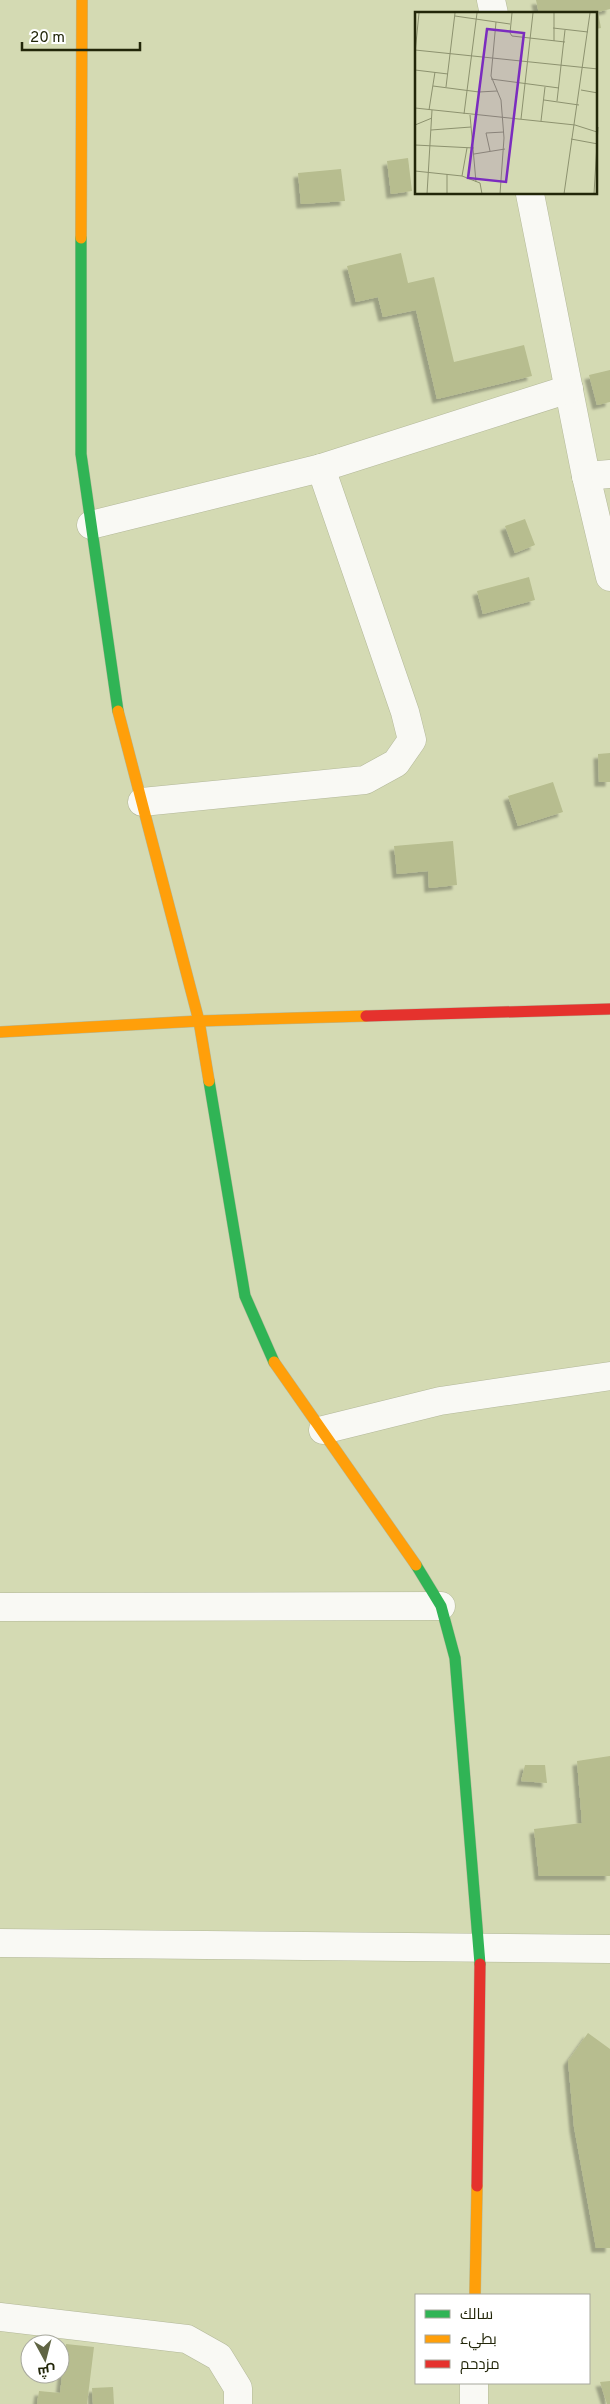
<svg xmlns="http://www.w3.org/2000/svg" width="610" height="2404" font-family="Overpass,Cairo,sans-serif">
	<defs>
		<filter id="shadow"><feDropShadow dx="-4.5" dy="4.5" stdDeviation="1" flood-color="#0004"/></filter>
	</defs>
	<rect width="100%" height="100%" fill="#d4dab3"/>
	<g fill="#b7bd8f" filter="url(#shadow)">
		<polygon points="536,0 610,0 610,9 598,12 601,28 596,29 596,14 539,14"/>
		<polygon points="408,158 412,191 391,194 387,161"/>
		<polygon points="341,169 345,201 301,204 298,173"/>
		<polygon points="401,253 408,283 434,277 454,362 524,345 532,376 437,399 416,310 383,317 378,297 356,302 347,266"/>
		<polygon points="610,370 610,402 597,405 589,375"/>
		<polygon points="525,519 535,545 515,553 505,526"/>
		<polygon points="529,577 535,600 483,614 477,591"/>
		<polygon points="610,753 610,782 599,782 598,754"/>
		<polygon points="553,782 563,812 518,826 508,796"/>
		<polygon points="453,841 457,885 429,888 428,871 397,874 394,846"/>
		<polygon points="610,1756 610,1876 539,1876 534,1829 582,1823 577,1761"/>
		<polygon points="525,1765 545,1765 547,1783 521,1781"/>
		<polygon points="588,2033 610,2049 610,2248 596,2248 574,2127 568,2061"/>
		<polygon points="66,2344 94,2347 87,2404 37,2404 39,2391 60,2393"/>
		<polygon points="610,2381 610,2404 607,2404 600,2382"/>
		<polygon points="113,2387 114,2404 93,2404 92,2388"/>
	</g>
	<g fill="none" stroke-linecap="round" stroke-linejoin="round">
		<defs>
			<g id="street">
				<polyline points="491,0 494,14"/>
				<polyline points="530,194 586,476 610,577"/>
				<polyline points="586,476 610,474"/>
				<polyline points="91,525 321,468 569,389"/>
				<polyline points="142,802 365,780 396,763 412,740 405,712 321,468"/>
				<polyline points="323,1430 440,1401 610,1376"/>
				<polyline points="0,1607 441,1606"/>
				<polyline points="0,1943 610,1949"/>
				<polyline points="0,2317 187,2339 219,2357 238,2388 238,2404"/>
				<polyline points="474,2404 474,2383"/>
			</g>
			<g id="fast">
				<polyline points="81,238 81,454 118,711"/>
				<polyline points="209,1081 245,1296 274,1362"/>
				<polyline points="416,1565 441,1606 455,1658 480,1964"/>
			</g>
			<g id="slow">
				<polyline points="81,238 82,0"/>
				<polyline points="118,711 199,1021 209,1081"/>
				<polyline points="0,1032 199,1021 366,1016"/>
				<polyline points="274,1362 416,1565"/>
				<polyline points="475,2295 477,2186"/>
			</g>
			<g id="jam">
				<polyline points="366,1016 610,1009"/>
				<polyline points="477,2186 480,1964"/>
			</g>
		</defs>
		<use href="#street" stroke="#b3b899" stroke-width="29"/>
		<use href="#fast" stroke="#b3b899" stroke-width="12"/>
		<use href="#slow" stroke="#b3b899" stroke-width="12"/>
		<use href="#jam" stroke="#b3b899" stroke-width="12"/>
		<use href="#street" stroke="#f9f9f4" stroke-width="28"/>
		<use href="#fast" stroke="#30b455" stroke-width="11"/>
		<use href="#slow" stroke="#ff9f0a" stroke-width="11"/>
		<use href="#jam" stroke="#e5322d" stroke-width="11"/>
	</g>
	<g transform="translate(415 12)">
		<rect width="182" height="182" fill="#d4dab3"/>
		<path fill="none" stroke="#8d926f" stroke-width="1" d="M97,1L95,21L97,24L150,30M40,4L95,12M81,10L76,64L86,88L89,126L85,182M138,16L173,20M139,29V1M0,38L183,57M0,41L4,1M0,58L33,62M76,67L144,76M18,74L64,80L82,79M31,75L40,1M166,78L183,81M129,88L164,93M142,89L150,18M0,96L160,113L182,120M14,98L20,60M49,102L62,1M55,103L61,170M106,107L118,1M126,109L130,75M0,113L17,106M16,118L56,115M156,127L183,132M0,133L59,136M75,139L71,121L89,120M59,142L90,137M0,159L47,164L65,171L67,182M47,164L52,136M12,182L17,98M32,182V162M149,182L175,1M179,182L183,115"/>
		<path fill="#7b2cbf" fill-opacity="0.15" stroke="#7b2cbf" stroke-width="2.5" d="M72,17L109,21L91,170L53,166Z"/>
		<rect width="182" height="182" fill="none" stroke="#222609" stroke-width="2.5"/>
	</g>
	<rect x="415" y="2294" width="175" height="90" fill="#ffffff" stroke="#a7a89d"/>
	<rect x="425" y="2310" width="25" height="8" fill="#30b455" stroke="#a7a89d"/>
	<text x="460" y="2319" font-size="15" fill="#222609">سالك</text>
	<rect x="425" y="2335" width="25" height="8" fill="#ff9f0a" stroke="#a7a89d"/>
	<text x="460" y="2344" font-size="15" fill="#222609">بطيء</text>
	<rect x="425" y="2360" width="25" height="8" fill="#e5322d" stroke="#a7a89d"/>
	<text x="460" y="2369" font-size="15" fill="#222609">مزدحم</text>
	<g transform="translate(45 2359) rotate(173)"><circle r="24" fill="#ffffff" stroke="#a7a89d"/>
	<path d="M0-4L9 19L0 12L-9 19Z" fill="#606544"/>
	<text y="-8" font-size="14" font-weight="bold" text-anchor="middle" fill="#222609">ش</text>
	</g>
	<path d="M22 42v8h118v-8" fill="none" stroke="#222609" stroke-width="2.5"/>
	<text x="30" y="42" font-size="15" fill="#222609" stroke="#ffffff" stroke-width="4" paint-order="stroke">20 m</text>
</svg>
